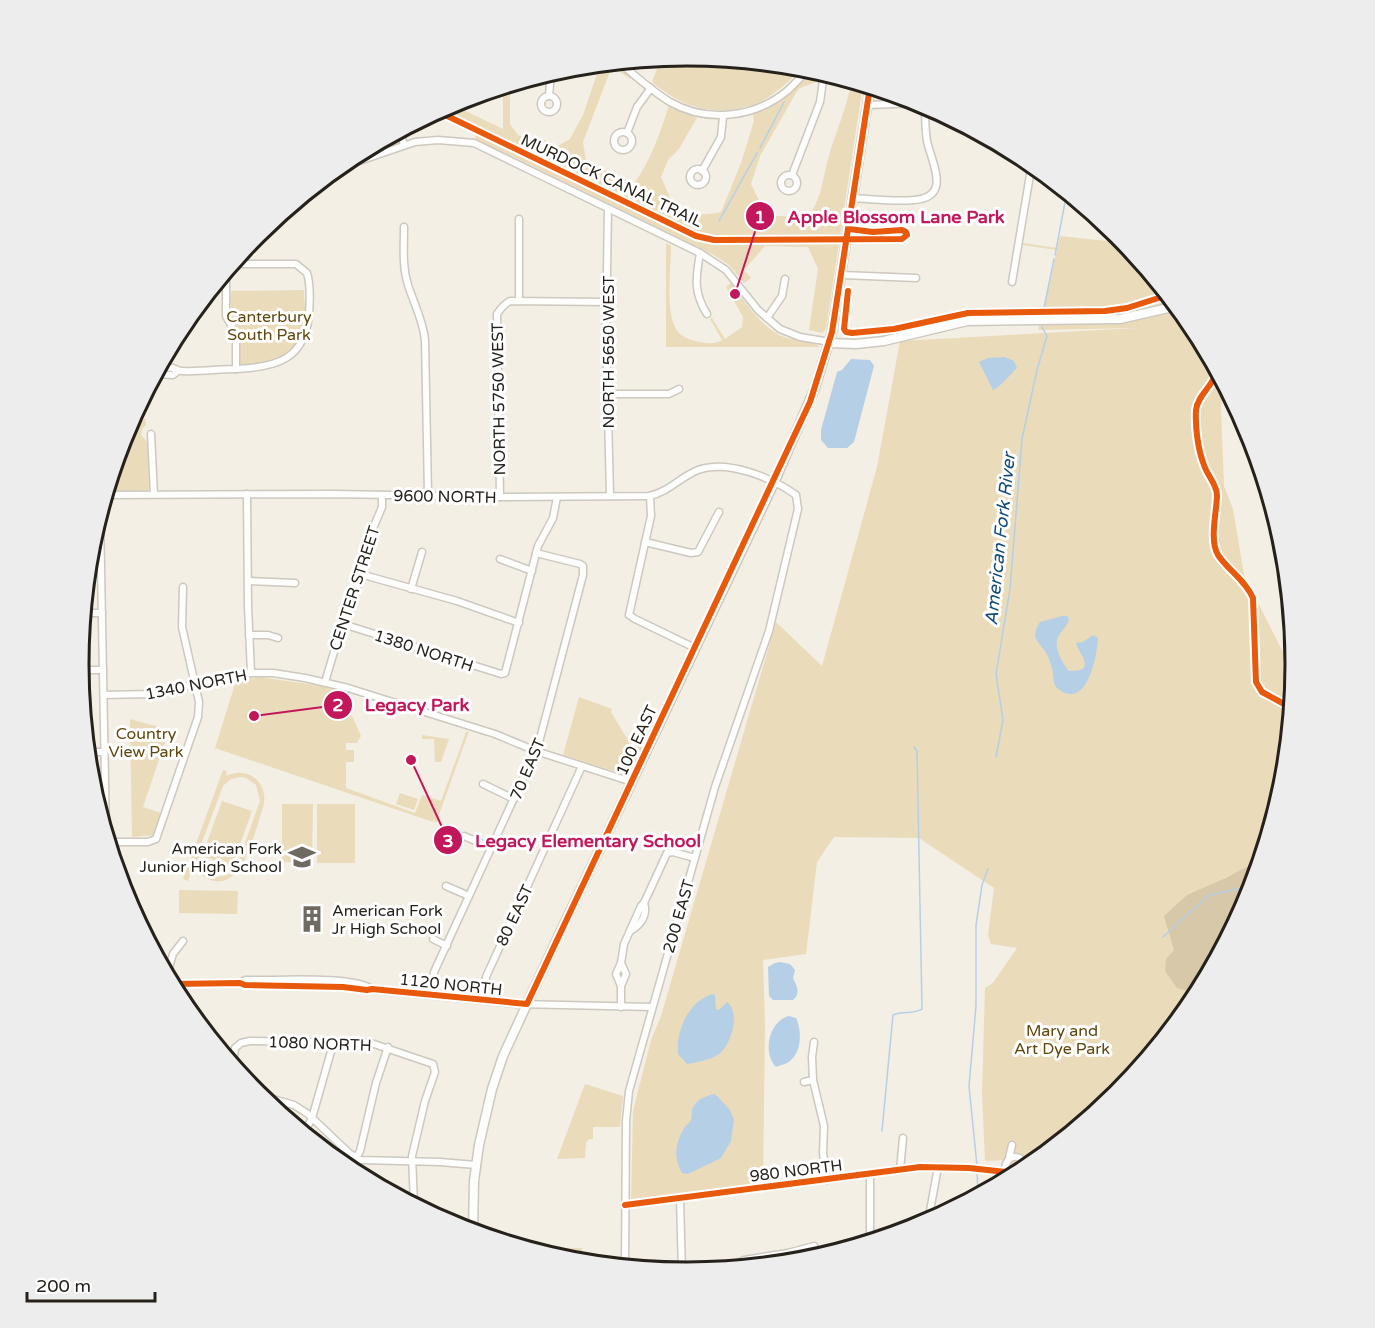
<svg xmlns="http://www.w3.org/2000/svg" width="1375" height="1328" font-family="'Varela Round',sans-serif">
	<rect width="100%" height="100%" fill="#f4efe4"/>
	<g fill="#eadbbb" fill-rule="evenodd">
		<path d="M688,56L804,67C790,80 777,93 760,102C755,105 748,106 742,108C708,116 678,104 652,82L661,58Z"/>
		<path d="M614,63L631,76L630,79L612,66L583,142L586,161L634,184C651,159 660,134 669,105L698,116L679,149L668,160L661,177L674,207C691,215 703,216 721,212L741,163L754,121L753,114L783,98L812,69L863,84L826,329L822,333L809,330L818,269L808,247L765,246L744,270L751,278L744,283L729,265L714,255L512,156L475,140L476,135L432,114L451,104L503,129V87L510,85V124L518,135L538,143L540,138L558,146L570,139L583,115L599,68L576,66ZM816,82H851C847,109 835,133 828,159C822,181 823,192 811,213L793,217L766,215L751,184L760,156L796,93L800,88Z"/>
		<polygon points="1060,236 1125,243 1194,326 1223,382 1221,408 1224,486 1233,509 1244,575 1295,676 1284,783 1250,897 1193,1002 1118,1095 1025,1170 1013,1177 1005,1160 985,1161 982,1094 985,988 993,983 1017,948 991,944 988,935 994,888 919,838 834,837 817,862 806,954 763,960 765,1025 763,1186 631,1199 633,1111 651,1040 661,1016 776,622 822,666 877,467 900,341 1136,328 1038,330 1057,250 1022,245 1023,243 1057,248"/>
		<path d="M666,243L671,246C671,268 665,310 676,329C680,336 688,339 695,341C704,343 714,345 722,340L710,319L712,318L725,339L742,327L743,317L726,287L731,283C746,302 760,327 784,337C795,341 811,339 820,347H666Z"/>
		<path d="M304,290C304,300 306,310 305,319C301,356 273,363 242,365L239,362V334L230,314L231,291Z"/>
		<polygon points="145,418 146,425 142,429 141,435 148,443 149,489 146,492 109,492 108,490 120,450"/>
		<polygon points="259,677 329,687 329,689 331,689 332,688 361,696 345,692 349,694 351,707 348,714 352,716 361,736 357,743 346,743 346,750 354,750 354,762 346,762 346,784 343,785 346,785 346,788 415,813 422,795 441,801 466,732 469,731 436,823 433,819 433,822 215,748 236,681"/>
		<polygon points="579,697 612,709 611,712 626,737 645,745 629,776 563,755"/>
		<polygon points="130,719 169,730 143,807 161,813 154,835 132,837"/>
		<polygon points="422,735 449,739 441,762 435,762 434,739 422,739"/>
		<path d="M223,770L227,771L226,776C249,765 270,784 263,808C255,829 245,886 215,881C205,880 199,873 194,864L188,881L183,879ZM240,777L246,778L256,785L260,801L236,868C225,880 213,879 202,868L198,853L223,786L231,779Z"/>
		<polygon points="400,793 418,799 414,810 396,804"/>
		<polygon points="222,801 252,811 232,866 202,856"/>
		<polygon points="282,804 313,804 312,862 282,862"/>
		<rect x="317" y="804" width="38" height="59"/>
		<polygon points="179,890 238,891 237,914 179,913"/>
		<polygon points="585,1084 623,1096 620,1127 593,1127 593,1139 589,1139 586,1143 585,1158 557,1159"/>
		<polygon points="582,1248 582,1260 584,1262 568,1261 528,1249"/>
	</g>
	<path fill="#d8c8aa" d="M1261,859C1252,890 1231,949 1205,969L1206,978L1198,994L1177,988L1165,971L1166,959L1174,950L1164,916L1187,895L1226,878Z"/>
	<g fill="#b5cfe7">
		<path d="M1005,357L1014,361L1017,368C1011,374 999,388 993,390L979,362L988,358Z"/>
		<polygon points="851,359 870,360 874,366 854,442 847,448 828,448 821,440 821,430 837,372 842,370"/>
		<path d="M1062,616H1067L1069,619C1067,627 1063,629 1059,635C1052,645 1062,663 1069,671C1098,672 1079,654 1076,643L1083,642L1093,635L1098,638C1097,656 1087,711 1058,689C1052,684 1054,675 1052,668C1050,662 1048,655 1045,651C1042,647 1038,643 1036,639C1034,634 1037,627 1040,622Z"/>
		<path d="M780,962L790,964L795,970L793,978C797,987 801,993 793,1000H773L769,996L768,967L775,963Z"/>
		<path d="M712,994L715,995L716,1009L719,1010L727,1002C741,1013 731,1045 719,1054C713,1059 695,1063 687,1064L678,1054C676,1031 688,1002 712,994Z"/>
		<path d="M789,1016L796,1018C802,1031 802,1051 790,1061C787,1064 780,1065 776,1067C762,1052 769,1021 789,1016Z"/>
		<path d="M715,1094L730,1110L734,1120L731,1141L721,1158L688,1174L682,1173C673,1158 675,1142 685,1127C687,1124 690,1123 691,1120C692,1118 692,1112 692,1110C695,1100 705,1096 715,1094Z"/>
	</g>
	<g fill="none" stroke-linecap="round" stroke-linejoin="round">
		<g stroke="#b5cfe7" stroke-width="1.5">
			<polyline points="791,76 798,66"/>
			<polyline points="760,148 784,102"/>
			<polyline points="719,221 757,153"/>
			<polyline points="1055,255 1067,192"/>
			<polyline points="1044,308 1054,259"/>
			<polyline points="996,757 1003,720 996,674 1010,589 1022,439 1037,370 1047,336 1042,327"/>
			<polyline points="1163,937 1209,895 1253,886"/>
			<path d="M882,1131L893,1015C903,1010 913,1015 922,1009L917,751L914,747"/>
			<polyline points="977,1166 969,1086 976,1006 976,925 982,885 988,869"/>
			<polyline points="977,1170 978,1195"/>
		</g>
		<defs>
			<g id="minor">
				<path d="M619,62C635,76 652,91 670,102C707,123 754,118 787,91C795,84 802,76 809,68"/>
				<circle cx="549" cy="104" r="8"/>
				<polyline points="549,96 551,73"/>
				<polyline points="868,105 922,103"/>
				<polyline points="400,131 404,145"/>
				<circle cx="623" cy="141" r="9"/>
				<polyline points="627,133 637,107 651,88"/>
				<polyline points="336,169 415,142 438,140 474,143 700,253 726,270 758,310 780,329 800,337 830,342"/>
				<circle cx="698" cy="177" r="8"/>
				<polyline points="702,171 721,137 723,116"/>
				<circle cx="789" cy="183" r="8"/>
				<polyline points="792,175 820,102 824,73"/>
				<path d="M853,198C873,199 894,202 914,200C952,197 932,164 927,141C925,129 925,117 925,104"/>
				<polyline points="608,208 606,331 610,496"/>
				<polyline points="519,219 519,301"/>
				<path d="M404,227C404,247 402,266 408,285C414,304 423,320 425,340L428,494"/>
				<path d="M700,253C696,277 693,292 707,314"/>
				<polyline points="226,271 226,316 236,334 236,369"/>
				<polyline points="842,275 916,278"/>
				<polyline points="1012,282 1032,163"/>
				<polyline points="767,318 782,296 785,279"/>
				<path d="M159,368C163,368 169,367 173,368C176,369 178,371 182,371C200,372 219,369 237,369C276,367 305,360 309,314C310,301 311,286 307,273L296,264H233"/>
				<polyline points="156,374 173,375 178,371"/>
				<polyline points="608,394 669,394 679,389"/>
				<polyline points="151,434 154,494"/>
				<polyline points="123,438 139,415 150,384"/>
				<polyline points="247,494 248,606 251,673"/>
				<path d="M106,495L335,494L500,497L649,496C669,492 680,477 698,470C728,459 772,478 796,495L798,509L769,631L715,787L629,1091L626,1121L625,1266"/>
				<polyline points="650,496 651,516 629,615 635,619 695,648"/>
				<path d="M500,497L497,314C501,308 504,304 510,301L607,302"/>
				<polyline points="100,515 106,832"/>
				<polyline points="645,542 691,553 698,552 719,512"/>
				<polyline points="500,559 532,571"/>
				<polyline points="360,574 457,601 519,623"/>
				<polyline points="248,581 295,583"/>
				<polyline points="411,589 422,552"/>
				<polyline points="84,613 102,613"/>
				<polyline points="343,624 501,674 505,673 538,546 553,518 557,497"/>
				<polyline points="249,635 268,635 278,638"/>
				<polyline points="80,670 103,670"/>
				<polyline points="325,682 340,632 353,602 372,531 382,507 382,495"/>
				<polyline points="104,695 149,694 251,673 273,673 305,678 348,688 495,734 536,751 632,782"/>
				<polyline points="88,752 104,752"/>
				<polyline points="483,784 514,799"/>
				<polyline points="464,836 492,848"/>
				<polyline points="109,842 148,842 156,839 198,717 199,702 182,627 183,587"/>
				<polyline points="446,886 469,896"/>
				<polyline points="127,899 133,899"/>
				<path d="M630,931C641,925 648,915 644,903"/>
				<polyline points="433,939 447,946"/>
				<polyline points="621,963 626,974 621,986"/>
				<polyline points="167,974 173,954 183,941"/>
				<path d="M240,983L245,980C273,981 351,975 372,989"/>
				<polyline points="172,984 240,983 245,985 338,986 517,1004 652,1007"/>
				<polyline points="430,995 434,972 538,746 583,575 583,566 580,564 536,553"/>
				<polyline points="482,1000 486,977 582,766"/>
				<polyline points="621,1007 621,986 616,974 621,963 624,944 641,906 644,903 667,853 673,852 695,858"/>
				<polyline points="814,1042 812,1057 813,1080 824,1126 823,1153 827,1180"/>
				<polyline points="233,1065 235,1048 241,1043 250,1041 371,1043 433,1064 435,1072 425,1101 412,1156 414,1204"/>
				<polyline points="804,1082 813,1080"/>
				<polyline points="259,1095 294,1105 308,1114 349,1153 360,1160 440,1162 476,1165"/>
				<polyline points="304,1133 312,1118 332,1048 332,1041"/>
				<polyline points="356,1158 360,1151 376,1083 388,1047"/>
				<polyline points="1009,1158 1012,1145"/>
				<polyline points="900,1170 903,1138"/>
				<polyline points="870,1174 870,1241"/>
				<path d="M1013,1177L1005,1170C1005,1152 1026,1153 1025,1170"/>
				<polyline points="680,1199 682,1272"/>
				<polyline points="625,1205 920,1167 969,1168 1006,1172"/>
				<polyline points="928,1222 938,1167"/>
				<polyline points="736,1268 738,1263 744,1260 788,1253 814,1246"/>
			</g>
			<g id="major">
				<polyline points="829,343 856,344 884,341 967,321 1120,319 1177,306"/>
				<polyline points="473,1232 474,1181 479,1145 492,1089 503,1056 558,937 774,483 815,388 832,332 870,87"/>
			</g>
		</defs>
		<use href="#minor" stroke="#cdc8c0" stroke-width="9"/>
		<use href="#major" stroke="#cdc8c0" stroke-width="11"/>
		<use href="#minor" stroke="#fdfdfb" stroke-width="6"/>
		<use href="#major" stroke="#fdfdfb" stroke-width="8"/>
		<defs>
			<g id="cycleway">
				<polyline points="437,111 696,236 714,240 902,239 907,235 906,232 902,230 873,232 849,229"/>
				<polyline points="848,291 844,329 846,332 852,333 894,329 968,313 1105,311 1127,308 1168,295"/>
				<path d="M1217,370C1214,386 1198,394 1196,410C1195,427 1198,450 1204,465C1207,475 1217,485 1217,495C1217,511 1209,540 1218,555C1228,570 1245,580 1253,598L1256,682L1262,692L1286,705L1291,718"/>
				<polyline points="172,984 240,983 245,985 343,987 367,990 372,989 527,1004 810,402 832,332 870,87"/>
				<polyline points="625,1205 920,1167 969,1168 1006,1172"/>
			</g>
		</defs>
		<use href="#cycleway" stroke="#fff" stroke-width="10"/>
		<use href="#cycleway" stroke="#e8590c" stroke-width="6"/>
	</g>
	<defs>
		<symbol id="school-bare" viewBox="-9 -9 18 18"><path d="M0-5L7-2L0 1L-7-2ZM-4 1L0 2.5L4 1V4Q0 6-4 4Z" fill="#6e6a61" stroke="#fff" stroke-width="2.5" paint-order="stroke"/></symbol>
		<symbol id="building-bare" viewBox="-9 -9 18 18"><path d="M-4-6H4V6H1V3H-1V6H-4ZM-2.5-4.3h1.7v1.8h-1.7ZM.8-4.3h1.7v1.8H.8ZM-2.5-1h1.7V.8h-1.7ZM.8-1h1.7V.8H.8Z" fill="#6e6a61" stroke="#fff" stroke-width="2.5" paint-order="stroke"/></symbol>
	</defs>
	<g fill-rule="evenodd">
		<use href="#school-bare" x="283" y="838" width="38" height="38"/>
		<use href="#building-bare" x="293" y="900" width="38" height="38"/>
	</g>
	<g text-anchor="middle" stroke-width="6" stroke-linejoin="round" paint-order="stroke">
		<g font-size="16" fill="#26221b" stroke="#fff">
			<text transform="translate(612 180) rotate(25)" y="6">MURDOCK CANAL TRAIL</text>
			<text transform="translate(608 352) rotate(-90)" y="6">NORTH 5650 WEST</text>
			<text transform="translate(498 399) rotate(-91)" y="6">NORTH 5750 WEST</text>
			<text transform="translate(445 496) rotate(1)" y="6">9600 NORTH</text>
			<text transform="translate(354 588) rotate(-72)" y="6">CENTER STREET</text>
			<text transform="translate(424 650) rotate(18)" y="6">1380 NORTH</text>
			<text transform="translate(196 684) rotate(-11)" y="6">1340 NORTH</text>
			<text transform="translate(636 740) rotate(-65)" y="6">100 EAST</text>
			<text transform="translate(527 769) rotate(-67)" y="6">70 EAST</text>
			<text transform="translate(514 915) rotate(-65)" y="6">80 EAST</text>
			<text transform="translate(678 916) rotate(-74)" y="6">200 EAST</text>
			<text transform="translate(451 984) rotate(6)" y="6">1120 NORTH</text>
			<text transform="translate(320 1043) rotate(2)" y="6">1080 NORTH</text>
			<text transform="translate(796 1170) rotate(-7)" y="6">980 NORTH</text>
		</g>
		<g font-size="16" fill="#5f470b" stroke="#fff">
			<text x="269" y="322">Canterbury<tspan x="269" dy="18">South Park</tspan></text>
			<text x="146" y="739">Country<tspan x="146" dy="18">View Park</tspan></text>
			<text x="1062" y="1036">Mary and<tspan x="1062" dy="18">Art Dye Park</tspan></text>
		</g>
		<g font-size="16" fill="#26221b" stroke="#fff" text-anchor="end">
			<text x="282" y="854">American Fork<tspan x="282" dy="18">Junior High School</tspan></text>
			<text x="332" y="916" text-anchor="start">American Fork<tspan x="332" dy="18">Jr High School</tspan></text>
		</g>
		<g font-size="18" font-style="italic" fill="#0f4a7a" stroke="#fff">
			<text transform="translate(1000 539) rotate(-84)" y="6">American Fork River</text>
		</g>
	</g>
	<path d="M0 0H1375V1328H0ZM89 664a598 598 0 1 1 1196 0a598 598 0 1 1-1196 0Z" fill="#eeeded" fill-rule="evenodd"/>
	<path fill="none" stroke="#26221b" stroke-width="3" d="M89 664a598 598 0 1 1 1196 0a598 598 0 1 1-1196 0Z"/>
	<path fill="none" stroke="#c2185b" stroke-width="2" d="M735 294L760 216M254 716L338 705M411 760L448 840"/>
	<g fill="#c2185b" stroke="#fff" stroke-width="2">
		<circle cx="735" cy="294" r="6"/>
		<circle cx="254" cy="716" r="6"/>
		<circle cx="411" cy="760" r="6"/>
		<circle cx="760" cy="216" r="15"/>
		<circle cx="338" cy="705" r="15"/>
		<circle cx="448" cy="840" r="15"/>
	</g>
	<g font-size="18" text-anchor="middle" font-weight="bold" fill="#fff">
		<text x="760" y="223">1</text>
		<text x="338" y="711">2</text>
		<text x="448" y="847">3</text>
	</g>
	<g font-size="18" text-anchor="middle" font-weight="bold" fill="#c2185b" stroke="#fff" stroke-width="6" stroke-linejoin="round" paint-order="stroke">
		<text x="896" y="223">Apple Blossom Lane Park</text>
		<text x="417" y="711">Legacy Park</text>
		<text x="588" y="847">Legacy Elementary School</text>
	</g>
	<path d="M27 1292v9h128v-9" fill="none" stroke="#26221b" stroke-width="3"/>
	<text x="36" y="1292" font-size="18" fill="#26221b" stroke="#ffffff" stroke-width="4.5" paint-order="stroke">200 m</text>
</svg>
